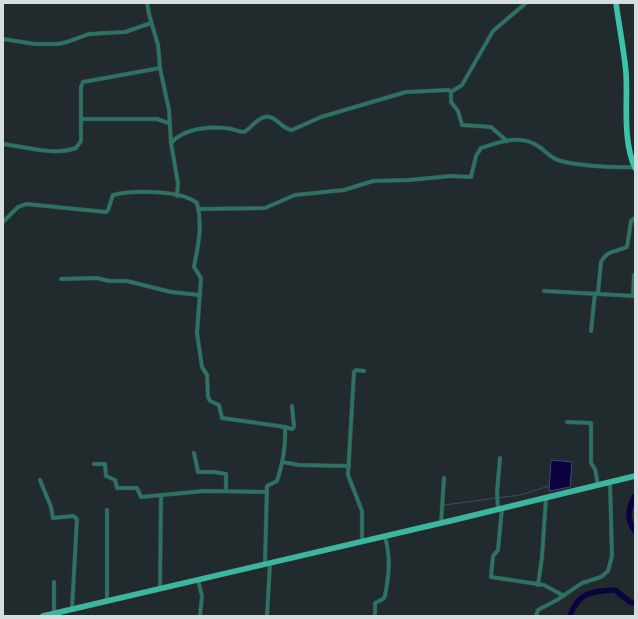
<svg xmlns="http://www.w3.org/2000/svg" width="638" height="619" font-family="'Times New Roman',serif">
	<rect width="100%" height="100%" fill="#212a2c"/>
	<polygon fill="#0c023f" stroke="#49446f" points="551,460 572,462 570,487 549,491"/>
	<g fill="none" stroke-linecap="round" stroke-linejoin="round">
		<polyline stroke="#49446f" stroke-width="1" points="444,505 520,495 549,486"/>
		<g stroke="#0c023f" stroke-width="5.5">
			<path d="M635,496C628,508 626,519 635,531"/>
			<path d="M570,616C578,592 592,591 615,590L630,602L635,603"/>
		</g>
		<defs>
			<g id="minor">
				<polyline points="147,3 149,14 158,45 160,68 169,110 171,143 178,183 177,196"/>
				<polyline points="3,39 35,44 58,44 67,42 89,34 125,32 151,23"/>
				<polyline points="451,92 462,85 493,31 526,3"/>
				<polyline points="451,92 451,102 458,111 462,125 491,127 507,141"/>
				<polyline points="82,119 157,119 169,123"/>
				<path d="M171,143C183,129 208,126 225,128C232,128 238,132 244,132C251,128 255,121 262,118C275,112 280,129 292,130L321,117L406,92L449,90L451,92"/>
				<path d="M3,144C27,147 53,156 76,148L81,141V87L83,82L160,68"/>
				<path d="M199,209L265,208L295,195L344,190L373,181L409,180L451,176L471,177L476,156L481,148C499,142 520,134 538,146C546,151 551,159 561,161C580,166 615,168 635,167"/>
				<path d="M3,222L18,207L26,204L106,212L108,210L113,195C134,190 181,190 197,203C203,225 198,246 194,267L201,278L197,333L202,367L207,375L208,397L210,401L219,405L222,418L285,427C286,445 283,463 277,481L267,486L265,564"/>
				<polyline points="61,279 97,278 109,281 127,281 171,292 200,295"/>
				<polyline points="544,291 635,296"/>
				<path d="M598,293L601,262C607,250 616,252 627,247L631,221L635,218"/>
				<polyline points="633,296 634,275"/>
				<polyline points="591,331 595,293"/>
				<polyline points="567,422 591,423 591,463 595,469 598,485"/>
				<polyline points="285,427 292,429 294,427 292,406"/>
				<polyline points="194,453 198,472 214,472 226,474 226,491"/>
				<polyline points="282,462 299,465 349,466"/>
				<polyline points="94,464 105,464 106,476 115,480 117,488 137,488 141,497 204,491 267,492"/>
				<polyline points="40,480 51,507 53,518 73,516 77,519 72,609"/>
				<polyline points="502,508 498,550 493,556 491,577 544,585 564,596"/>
				<polyline points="498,509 497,493 500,458"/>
				<polyline points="441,524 444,478"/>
				<polyline points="362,542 362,511 348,475 354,372 356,370 364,371"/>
				<polyline points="198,580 202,596 200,616"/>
				<polyline points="54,582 54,613"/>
				<polyline points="538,585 542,557 546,498"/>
				<polyline points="160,589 161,495"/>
				<polyline points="107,601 107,510"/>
				<polyline points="267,616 270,563"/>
				<path d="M375,616V603L383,599L385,596C389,575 391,558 385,537"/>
				<polyline points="536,616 538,610 557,600 582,583 601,577 608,571 612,556 610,482"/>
			</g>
			<polyline id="primary" points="43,616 454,520 635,476"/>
			<path id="trunk" d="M616,3C619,26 624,50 626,73C628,104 622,138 635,168"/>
		</defs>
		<use href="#minor" stroke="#3e4748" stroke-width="4.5"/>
		<use href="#primary" stroke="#3e4748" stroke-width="6"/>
		<use href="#trunk" stroke="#3e4748" stroke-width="6"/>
		<use href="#minor" stroke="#2b7364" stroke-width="3.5"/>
		<use href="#primary" stroke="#3bb7a0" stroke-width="5.5"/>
		<use href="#trunk" stroke="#38c5ac" stroke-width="5.5"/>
	</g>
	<rect width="638" height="619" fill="none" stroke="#d7ddde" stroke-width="8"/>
</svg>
